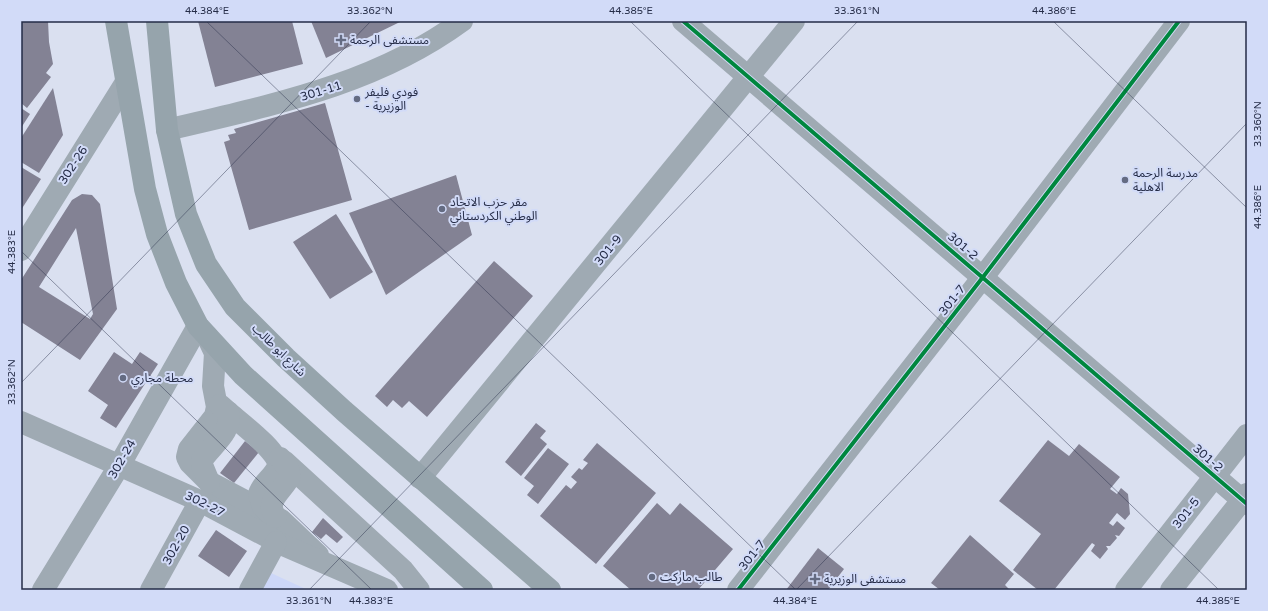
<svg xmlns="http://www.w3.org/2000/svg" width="1268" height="611" font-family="'Varela Round','Noto Sans Arabic',sans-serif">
	<rect width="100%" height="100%" fill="#dae0f0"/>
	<polygon fill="#cdd7f8" points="271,573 308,590 262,590"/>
	<g fill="#838294" fill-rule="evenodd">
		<polygon points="21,21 48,21 49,42 53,64 46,73 51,77 27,108 21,103"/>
		<polygon points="198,21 292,21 303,64 215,87"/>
		<polygon points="311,21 402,21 326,58"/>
		<polygon points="53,88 63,135 39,173 21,162 21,138"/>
		<polygon points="325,103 352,200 249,230 224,142 230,140 228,135 236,133 234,129"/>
		<polygon points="21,108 30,114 21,128"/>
		<polygon points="21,167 41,179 21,210"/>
		<polygon points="456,175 472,235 386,295 349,213"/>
		<path d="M82,194L92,195L100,204L117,309L80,360L21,322V280L72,200ZM76,228L93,314L90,319L39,287Z"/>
		<polygon points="336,214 373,272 330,299 293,242"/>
		<polygon points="494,261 533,296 427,417 409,401 402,408 393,400 387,407 375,396"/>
		<polygon points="114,352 132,364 140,352 158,364 116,428 100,418 108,405 88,391"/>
		<polygon points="536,423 546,431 540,438 547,444 521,476 505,462"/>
		<polygon points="1048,440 1069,456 1079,444 1120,477 1110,489 1117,494 1121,488 1128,494 1130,514 1125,520 1117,513 1109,523 1113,526 1117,521 1125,528 1119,536 1115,535 1117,538 1110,546 1106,546 1108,549 1100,559 1091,551 1095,545 1092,543 1054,590 1038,590 1013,570 1041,534 999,501"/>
		<polygon points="245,441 259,452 234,483 220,473"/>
		<polygon points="597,443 656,493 596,564 540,516 566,485 571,489 577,482 571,477 579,468 582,470 588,463 583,460"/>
		<polygon points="548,448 569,464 538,504 527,495 534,486 524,478"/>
		<polygon points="657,503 670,515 680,503 733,549 698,590 631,590 603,566"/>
		<polygon points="323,518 343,537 337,543 326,534 321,539 312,532"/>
		<polygon points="216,530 247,551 229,577 198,556"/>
		<polygon points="970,535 1014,574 1005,585 1010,590 940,590 931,583"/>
		<polygon points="818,548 844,569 828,590 786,590"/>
	</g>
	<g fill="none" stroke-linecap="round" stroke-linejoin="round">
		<g stroke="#9faab3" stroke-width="22">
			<polyline points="683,21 1247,504"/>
			<path d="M167,130C271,105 375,85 462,21"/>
			<polyline points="21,250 126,82"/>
			<polyline points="207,336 215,353 213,386 217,407 215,416 189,449 187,457 190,463 209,482 281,520 318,555"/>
			<path d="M228,412C238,421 281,453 278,466C274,477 262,483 259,494L263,507L272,516"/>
			<polyline points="21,422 200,501 283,545 387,590"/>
			<polyline points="284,461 403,570 419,590"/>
			<polyline points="420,478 794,21"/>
			<path d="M209,482L202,465V460C211,446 234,430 228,412L220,405"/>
			<path d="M276,517C263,501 284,490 290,476L288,468L280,458"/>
			<polyline points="43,590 119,466 198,326"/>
			<polyline points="151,590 200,501"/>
			<polyline points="250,590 276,542"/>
			<polyline points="738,590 983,277 1179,21"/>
			<polyline points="1126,590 1247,435"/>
			<polyline points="1171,590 1247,494"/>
		</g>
		<g stroke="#96a4ac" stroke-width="22">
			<polyline points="116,21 145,189 157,234 176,283 198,326 243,375 482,590"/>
			<polyline points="157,21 167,130 186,214 206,264 235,307 286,358 344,411 550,590"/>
		</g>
		<defs>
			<g id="cycleway">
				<polyline points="683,21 1247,504"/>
				<polyline points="738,590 983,277 1179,21"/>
			</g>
		</defs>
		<use href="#cycleway" stroke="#d2dbf8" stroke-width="6"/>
		<use href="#cycleway" stroke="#00873e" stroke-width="4"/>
	</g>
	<path fill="none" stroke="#252c47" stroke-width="1" stroke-opacity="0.45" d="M206,21L796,590M630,21L1219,590M1053,21L1247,208M21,251L372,590M21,383L371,21M309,590L858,21M796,590L1247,123"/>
	<g fill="#646b82" stroke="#d2dbf8" stroke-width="1.5">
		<path d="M339 34h4v4h4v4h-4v4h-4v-4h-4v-4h4z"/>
		<circle cx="357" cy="99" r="4"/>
		<circle cx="1125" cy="180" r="4"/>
		<circle cx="442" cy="209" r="4"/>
		<circle cx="123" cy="378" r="4"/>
		<circle cx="652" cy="577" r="4"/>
		<path d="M813 573h4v4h4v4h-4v4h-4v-4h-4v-4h4z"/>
	</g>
	<g text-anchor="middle" stroke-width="4" stroke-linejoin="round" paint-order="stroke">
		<g font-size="12" fill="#252c47" stroke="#d2dbf8" text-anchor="start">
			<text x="350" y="44">مستشفى الرحمة</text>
			<text x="365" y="96">فودي فليفر<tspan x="365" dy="14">- الوزيرية</tspan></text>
			<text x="1133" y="177">مدرسة الرحمة<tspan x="1133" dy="14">الاهلية</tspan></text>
			<text x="450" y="206">مقر حزب الاتحاد<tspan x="450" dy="14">الوطني الكردستاني</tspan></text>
			<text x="131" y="382">محطة مجاري</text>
			<text x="660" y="581">طالب ماركت</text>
			<text x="824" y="583">مستشفى الوزيرية</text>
		</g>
		<g font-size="12" fill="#252c47" stroke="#d2dbf8">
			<text transform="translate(321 91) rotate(-17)" y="4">301-11</text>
			<text transform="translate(73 165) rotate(-57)" y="4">302-26</text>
			<text transform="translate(963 246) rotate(40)" y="4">301-2</text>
			<text transform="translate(608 250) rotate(-51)" y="4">301-9</text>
			<text transform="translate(952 300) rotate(-52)" y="4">301-7</text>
			<text transform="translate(279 350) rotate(44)" y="4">شارع ابو طالب</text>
			<text transform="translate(1208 458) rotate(41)" y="4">301-2</text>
			<text transform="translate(122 459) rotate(-60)" y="4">302-24</text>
			<text transform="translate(205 504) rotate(26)" y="4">302-27</text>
			<text transform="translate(1186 513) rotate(-52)" y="4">301-5</text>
			<text transform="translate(176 545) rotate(-61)" y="4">302-20</text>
			<text transform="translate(752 555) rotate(-52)" y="4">301-7</text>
		</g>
	</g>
	<rect width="1268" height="611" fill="none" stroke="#d2dbf8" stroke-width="44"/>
	<rect x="22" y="22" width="1224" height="567" fill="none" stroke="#252c47" stroke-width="1.5"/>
	<g font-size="10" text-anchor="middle" fill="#252c47">
		<text x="207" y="14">44.384°E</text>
		<text x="370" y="14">33.362°N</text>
		<text x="631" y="14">44.385°E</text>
		<text x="857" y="14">33.361°N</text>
		<text x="1054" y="14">44.386°E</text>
		<text transform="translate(1257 124) rotate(-90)" y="4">33.360°N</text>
		<text transform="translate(1257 207) rotate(-90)" y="4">44.386°E</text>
		<text transform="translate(11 252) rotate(-90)" y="4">44.383°E</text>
		<text transform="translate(11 382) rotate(-90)" y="4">33.362°N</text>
		<text x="309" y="604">33.361°N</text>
		<text x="371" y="604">44.383°E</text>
		<text x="795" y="604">44.384°E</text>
		<text x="1218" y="604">44.385°E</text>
	</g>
</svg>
